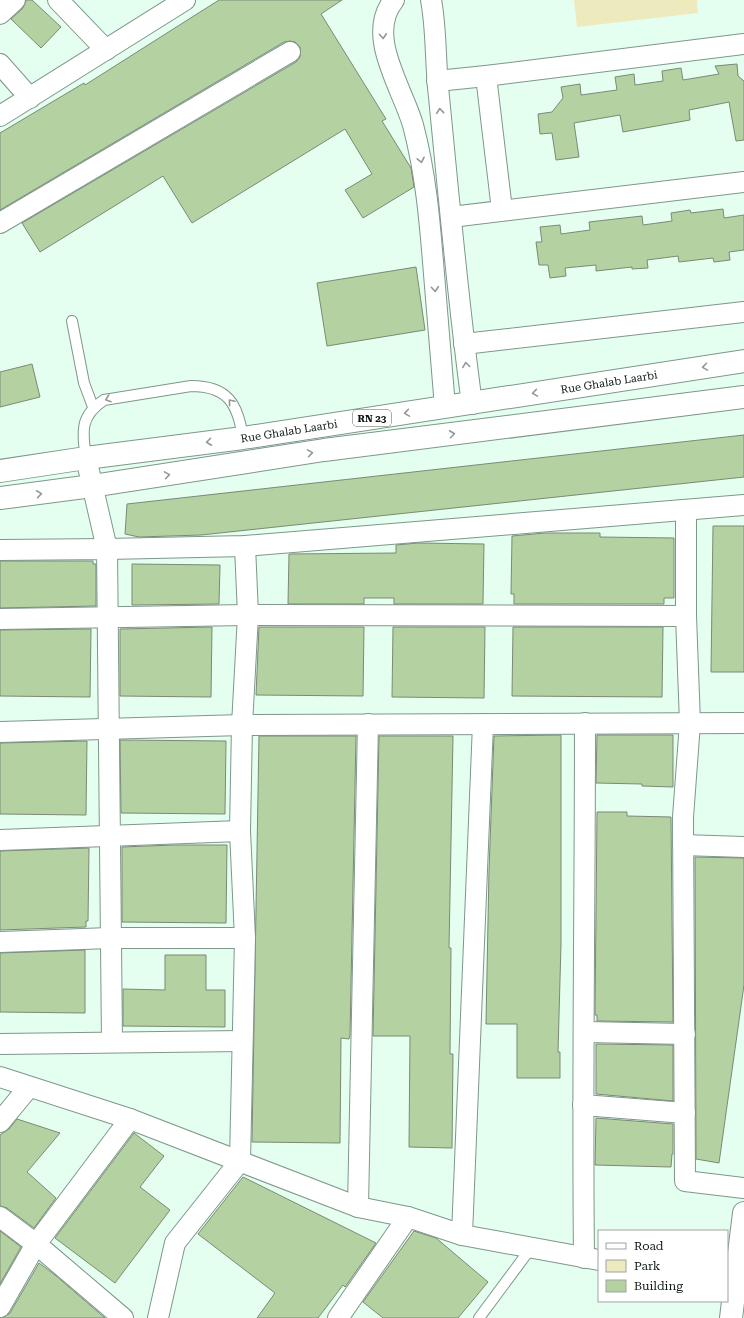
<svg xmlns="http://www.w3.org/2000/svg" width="744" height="1318" font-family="'Roboto Serif',serif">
	<rect width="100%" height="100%" fill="#e4fef0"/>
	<polygon fill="#edebbe" points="574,0 697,0 698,13 577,27"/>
	<g fill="#b4d2a1" stroke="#7c8975">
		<polygon points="26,0 32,0 61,27 41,48 11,19 23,8"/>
		<polygon points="219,0 342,0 321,14 386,119 382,121 411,168 414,187 363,218 345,190 372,174 345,129 192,223 163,176 40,252 22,223 296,62 300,57 300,47 295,42 290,41 284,42 0,210 0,133 84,83 85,85"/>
		<polygon points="737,64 738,76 744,81 744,140 736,141 729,102 689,110 690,120 623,132 620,115 574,123 579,157 556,160 552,133 540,134 538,114 552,112 563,98 561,87 580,84 581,95 617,90 615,77 634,74 635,85 663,81 662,71 681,68 683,80 719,74 715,66"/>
		<polygon points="723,209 724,218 744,215 744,250 729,252 730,260 714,262 713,258 679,262 678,256 647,260 648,268 632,269 632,267 596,271 596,265 565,268 566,276 550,278 548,265 539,265 536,242 542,242 540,227 560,225 561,234 590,230 589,222 642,216 643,225 672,221 671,213 690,210 691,213"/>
		<polygon points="416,267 425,330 327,346 317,283"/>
		<polygon points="32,364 40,397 0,407 0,372"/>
		<polygon points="744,435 744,477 201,535 139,537 125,534 127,504"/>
		<polygon points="713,526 744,526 744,672 711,672"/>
		<polygon points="545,533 600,533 600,537 674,538 674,598 664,598 664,604 514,604 514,594 511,594 512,536"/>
		<polygon points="418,543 484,544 483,604 394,604 394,598 364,598 364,604 288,604 289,554 396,553 396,545"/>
		<polygon points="0,561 93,561 93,564 96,564 96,606 0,608"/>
		<polygon points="132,564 220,565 219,604 132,605"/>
		<polygon points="212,627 211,697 120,696 120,629"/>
		<polygon points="259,627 364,627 363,696 256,695"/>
		<polygon points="393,627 485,627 484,698 392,697"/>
		<polygon points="513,627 663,627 662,697 512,696"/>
		<polygon points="91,629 90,697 0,696 0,630"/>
		<polygon points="561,735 561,944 558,1052 560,1052 560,1078 517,1078 517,1024 486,1024 489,870 494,736"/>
		<polygon points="597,735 673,735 673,787 642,786 642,784 596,783"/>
		<polygon points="259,736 356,736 350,1035 349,1039 341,1038 340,1143 252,1142"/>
		<polygon points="379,736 453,736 449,948 451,948 450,1054 453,1054 452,1148 409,1147 410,1036 373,1036"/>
		<polygon points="120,740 226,741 225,814 121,813"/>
		<polygon points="87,741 86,815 0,814 0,743"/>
		<polygon points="597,812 627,812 627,816 671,817 673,1022 597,1021 597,1015 595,1015"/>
		<polygon points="174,845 227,845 226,923 122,922 122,847"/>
		<polygon points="89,848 88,921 86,921 86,927 0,930 0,851"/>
		<polygon points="695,857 744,858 744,985 719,1163 696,1159"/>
		<polygon points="85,950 85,1013 0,1012 0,953"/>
		<polygon points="165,955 206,955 206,990 225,990 225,1027 123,1026 123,989 165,990"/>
		<polygon points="596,1044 673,1045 673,1101 596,1094"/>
		<polygon points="596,1118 673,1124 673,1154 672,1154 671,1167 595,1165"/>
		<polygon points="17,1119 60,1133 27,1172 56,1198 34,1228 7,1208 0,1206 0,1135 9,1129"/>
		<polygon points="134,1133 164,1156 140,1187 170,1210 115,1283 55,1238"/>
		<polygon points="243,1177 376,1243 345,1287 343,1285 318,1318 257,1318 275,1293 198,1234"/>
		<polygon points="0,1231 21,1247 0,1284"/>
		<polygon points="414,1231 436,1238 488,1282 458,1318 383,1318 363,1302"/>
		<polygon points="39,1263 55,1275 105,1318 2,1318 10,1313"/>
	</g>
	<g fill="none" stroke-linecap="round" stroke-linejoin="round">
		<defs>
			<g id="lane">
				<polyline points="72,321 84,383 93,407"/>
				<path d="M86,458C82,431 80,416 104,400L191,386C228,386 238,404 243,438"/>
				<polyline points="479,1318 531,1248"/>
			</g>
			<g id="street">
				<polyline points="58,0 106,50"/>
				<path d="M394,0C365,35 402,87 413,125C426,174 430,223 434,274C438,318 441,363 445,407"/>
				<path d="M431,0C437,32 435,64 439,97C449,199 458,302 472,404"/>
				<polyline points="0,14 15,0"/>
				<polyline points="0,64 30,98"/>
				<polyline points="437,81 486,76"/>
				<polyline points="0,116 185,0"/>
				<polyline points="502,210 486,76 744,44"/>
				<polyline points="451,217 744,182"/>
				<polyline points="0,223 290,52"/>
				<polyline points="464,344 744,312"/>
				<polyline points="86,458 107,549 245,546 744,505"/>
				<polyline points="686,510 686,616 690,723 683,817 685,1181 744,1188"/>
				<polyline points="0,550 107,549 112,1042"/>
				<polyline points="0,619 248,615 686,616"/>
				<polyline points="0,732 242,725 744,723"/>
				<polyline points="0,840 240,831"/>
				<polyline points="683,845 744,847"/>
				<polyline points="0,942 110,938 245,938"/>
				<polyline points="585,1032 685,1034"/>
				<polyline points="0,1044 242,1041"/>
				<polyline points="0,1077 130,1119 358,1207 408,1217 462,1235 599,1260"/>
				<polyline points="583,1105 685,1113"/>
				<polyline points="0,1122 29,1087"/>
				<polyline points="358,1207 368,724"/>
				<polyline points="0,1217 36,1244 123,1318"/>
				<polyline points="462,1235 483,724"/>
				<path d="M584,1258C582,1080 585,902 585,723"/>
				<polyline points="0,1307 36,1244 130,1119"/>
				<polyline points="158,1318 175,1243 240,1161 245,938 240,831 242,725 248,615 245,546"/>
				<polyline points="338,1318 408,1217"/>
			</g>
			<polyline id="secondary" points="731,1318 744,1213"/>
			<g id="primary">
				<polyline points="0,471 86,458 243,438 744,361"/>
				<polyline points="0,498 92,486 324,450 744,397"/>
			</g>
		</defs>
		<use href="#lane" stroke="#7f978a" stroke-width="12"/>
		<use href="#street" stroke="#7f978a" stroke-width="22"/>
		<use href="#secondary" stroke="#7f978a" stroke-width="24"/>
		<use href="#primary" stroke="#7f978a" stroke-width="24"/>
		<use href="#lane" stroke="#fff" stroke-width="10"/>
		<use href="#street" stroke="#fff" stroke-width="20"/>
		<use href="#secondary" stroke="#fff" stroke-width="22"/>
		<use href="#primary" stroke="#fff" stroke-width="22"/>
	</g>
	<defs><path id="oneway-chevron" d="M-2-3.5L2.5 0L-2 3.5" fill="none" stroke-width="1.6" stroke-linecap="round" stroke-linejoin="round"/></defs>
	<g stroke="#939795">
		<use href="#oneway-chevron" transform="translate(383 36) rotate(86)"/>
		<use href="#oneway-chevron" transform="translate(440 111) rotate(-96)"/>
		<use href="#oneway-chevron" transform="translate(421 160) rotate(78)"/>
		<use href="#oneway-chevron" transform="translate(435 289) rotate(85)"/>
		<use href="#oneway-chevron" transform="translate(466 365) rotate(-98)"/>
		<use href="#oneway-chevron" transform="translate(705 367) rotate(171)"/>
		<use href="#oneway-chevron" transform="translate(535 393) rotate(171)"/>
		<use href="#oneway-chevron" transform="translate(108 399) rotate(161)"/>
		<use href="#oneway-chevron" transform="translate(231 402) rotate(-130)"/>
		<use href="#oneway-chevron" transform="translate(407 413) rotate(171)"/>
		<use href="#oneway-chevron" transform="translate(452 434) rotate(-7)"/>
		<use href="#oneway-chevron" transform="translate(209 442) rotate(173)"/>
		<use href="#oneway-chevron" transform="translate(310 453) rotate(-9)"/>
		<use href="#oneway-chevron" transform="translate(167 475) rotate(-9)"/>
		<use href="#oneway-chevron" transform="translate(39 494) rotate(-8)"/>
	</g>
	<g text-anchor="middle" stroke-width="3" stroke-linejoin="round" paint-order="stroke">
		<rect fill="#fff" stroke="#565d5a" stroke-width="1" x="353" y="410" width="38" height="16" rx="3"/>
		<g font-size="10" font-weight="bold" fill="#0e1813">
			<text x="372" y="422">RN 23</text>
		</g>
		<g font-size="11" fill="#0e1813" stroke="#fff">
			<text transform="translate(609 382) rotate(-9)" y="4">Rue Ghalab Laarbi</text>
			<text transform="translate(289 431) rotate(-9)" y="4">Rue Ghalab Laarbi</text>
		</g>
	</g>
	<rect x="598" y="1230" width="130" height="72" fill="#ffffff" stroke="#9fa3a1"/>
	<rect x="606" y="1243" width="20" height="6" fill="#ffffff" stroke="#9fa3a1"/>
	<text x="634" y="1250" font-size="12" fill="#0e1813">Road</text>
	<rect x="606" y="1260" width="20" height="12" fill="#edebbe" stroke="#9fa3a1"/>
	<text x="634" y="1270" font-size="12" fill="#0e1813">Park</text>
	<rect x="606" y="1280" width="20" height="12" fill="#b4d2a1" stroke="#9fa3a1"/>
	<text x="634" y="1290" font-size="12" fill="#0e1813">Building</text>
</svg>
